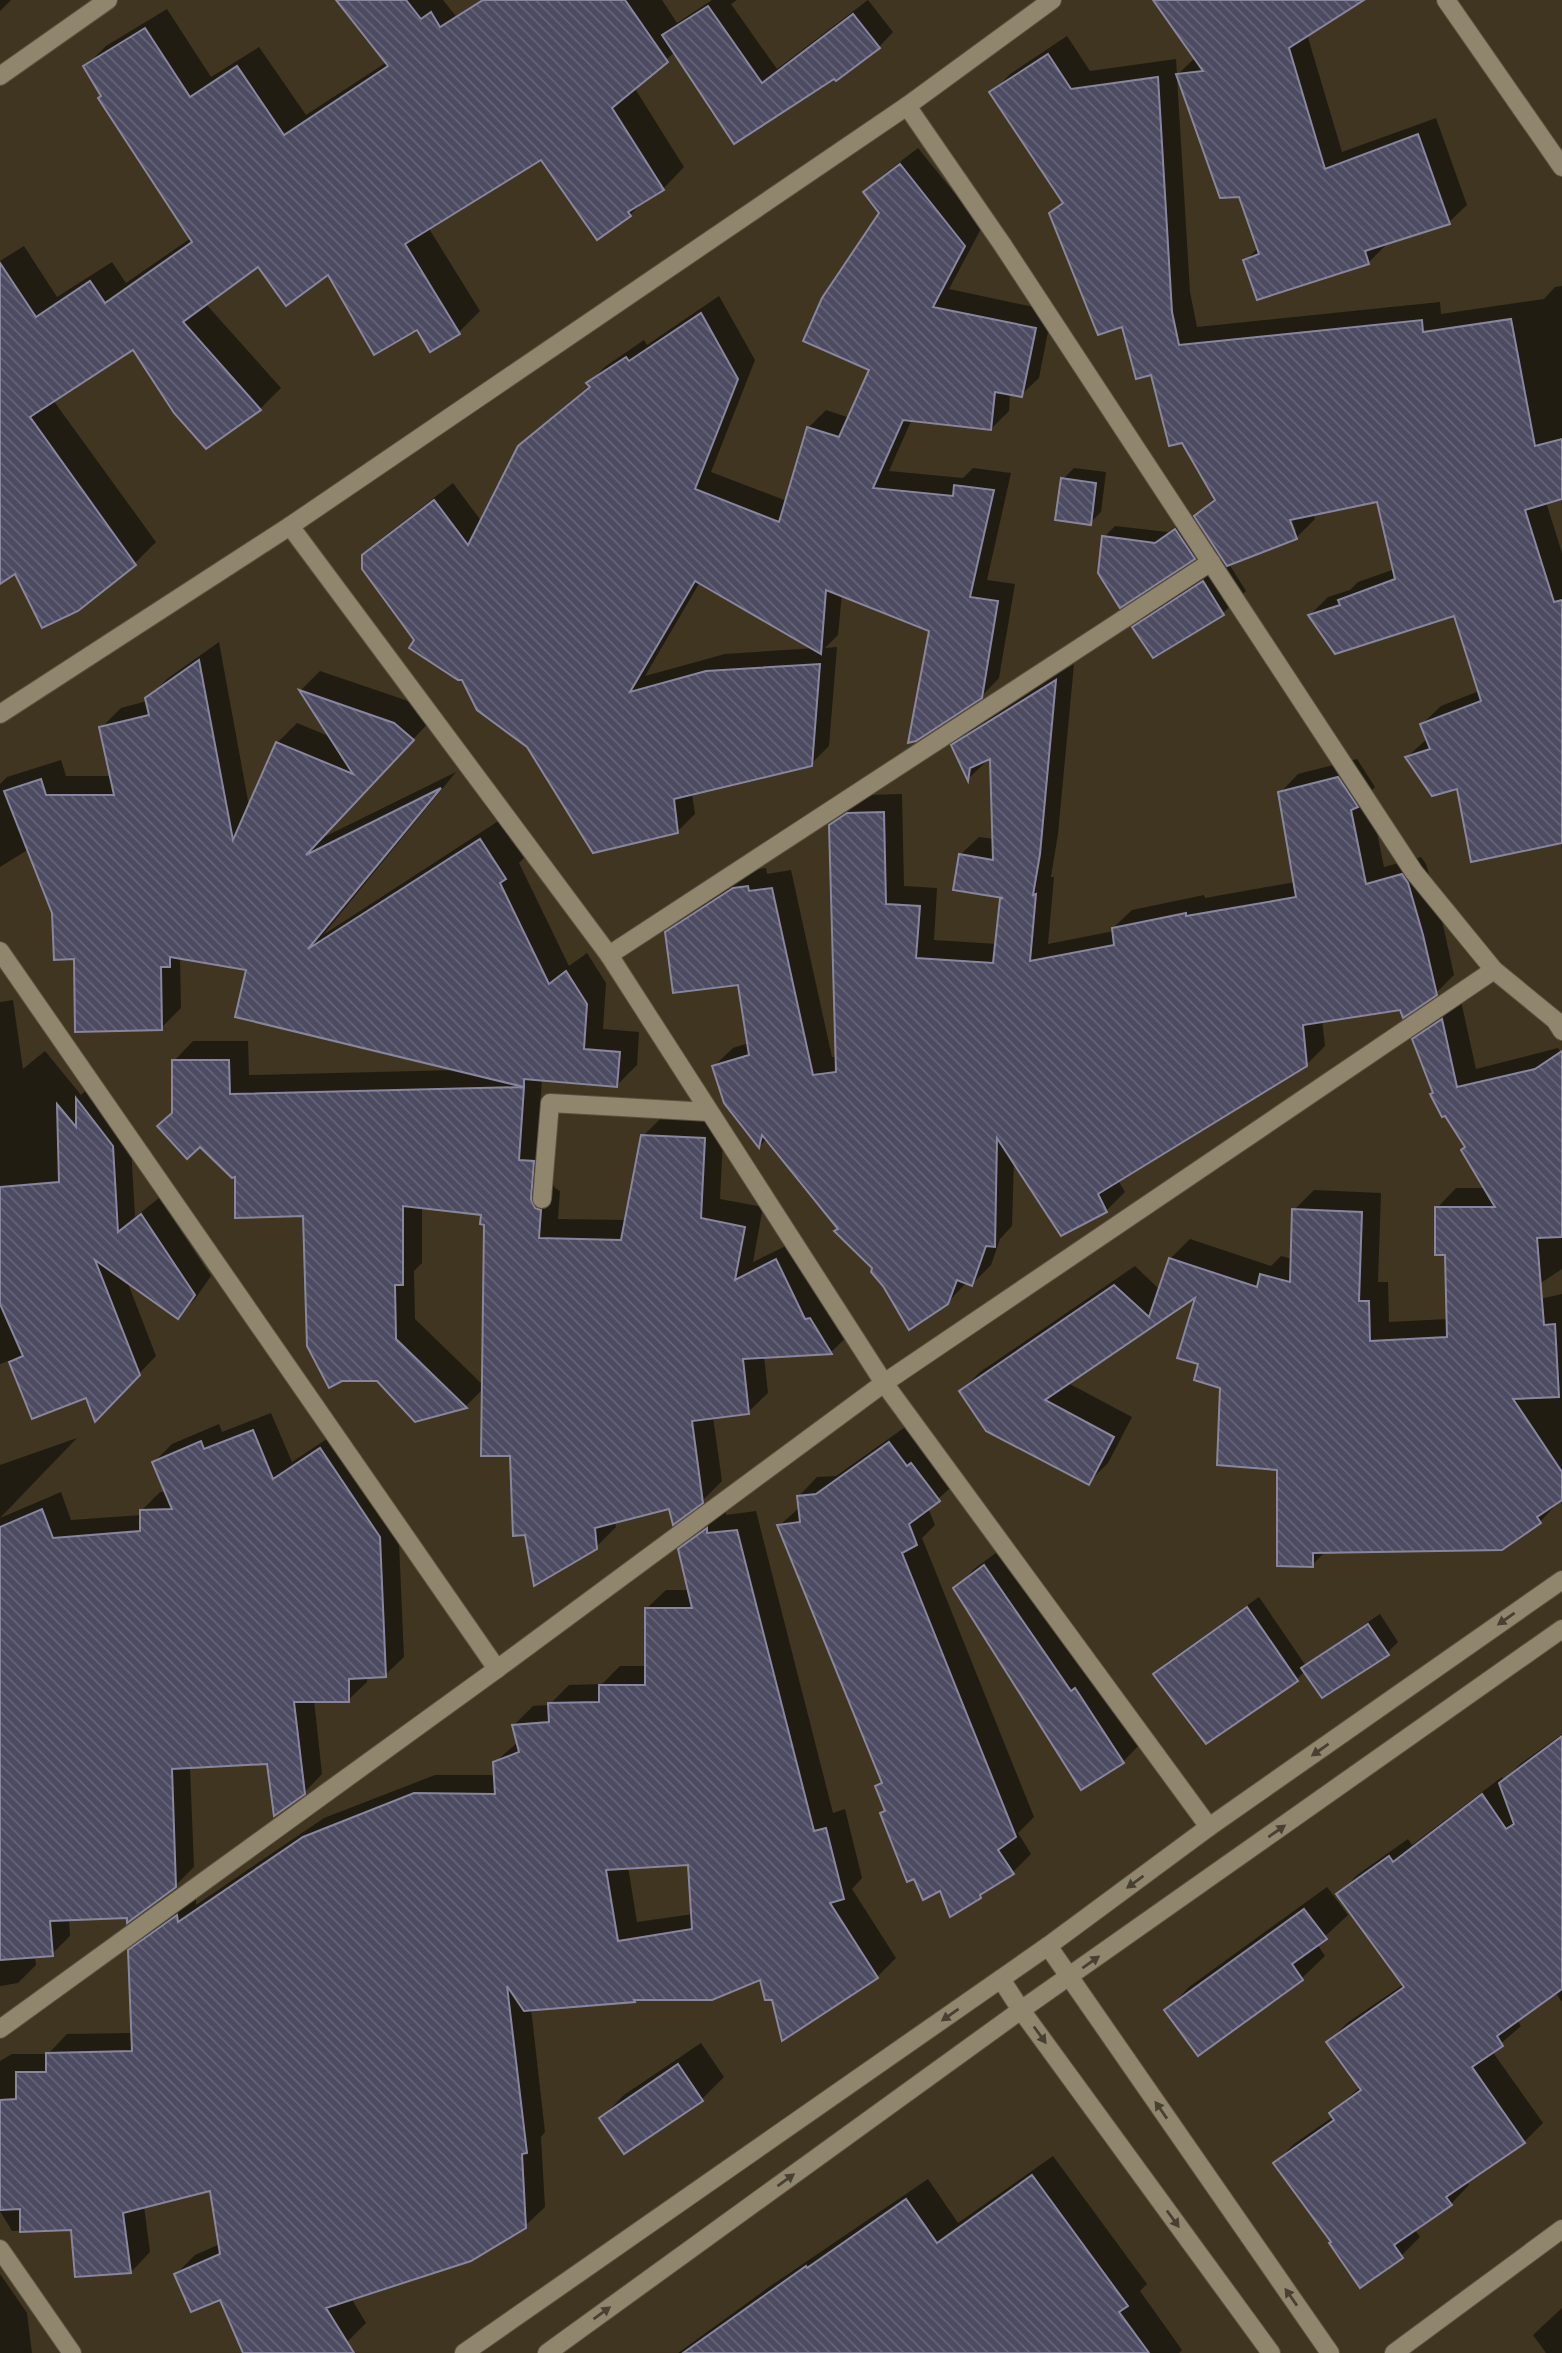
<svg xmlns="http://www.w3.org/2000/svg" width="1562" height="2353" font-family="'Libre Baskerville',serif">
	<defs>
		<pattern id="building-back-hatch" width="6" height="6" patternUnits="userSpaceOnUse" patternTransform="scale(1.75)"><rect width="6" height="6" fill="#4d4b61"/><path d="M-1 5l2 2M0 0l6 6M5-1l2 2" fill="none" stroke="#666476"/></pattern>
	</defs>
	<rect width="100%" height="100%" fill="#3f3520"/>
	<g fill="#0007" fill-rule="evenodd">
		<polygon points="0,0 11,0 0,11"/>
		<polygon points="338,0 443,0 555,141 428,227 480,311 459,332 431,349 417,328 328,273 259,265 205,303 281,388 260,409 206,446 134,347 53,400 156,542 135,563 15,572 0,582 0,261 24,246 57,297 112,262 126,283 191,238 85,67 106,46 167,9 211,77 259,47 306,115 387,62"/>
		<polygon points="485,0 662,0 677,23 712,0 737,0 731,4 777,69 868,0 893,32 879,47 734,142 675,52 634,87 684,167 663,189 645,200 630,215"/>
		<path d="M1156,0H1354L1307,34L1342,152L1436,118L1467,205L1449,222L1385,242L1386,245L1368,263L1245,261L1258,248L1240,195L1177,77L1190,292L1197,327L1440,302L1441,314L1544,299L1555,287L1562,286V497L1546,502L1562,553V841L1458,787L1407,757L1428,738L1422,724L1441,706L1479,691L1455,614L1310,615L1328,597L1350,590L1358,582L1395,569L1378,500L1313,514L1315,519L1296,538L1229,564L1246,591L1223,613L1135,627L1157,604L1225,560L1196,516L1215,497L1153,373L1051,214L1063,201L992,93L1010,74L1067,36L1090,71L1176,59L1177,75L1196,57ZM1288,511L1296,531H1292Z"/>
		<path d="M918,148L982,227L949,289L1052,311L1039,378L1021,395L1010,393L1009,411L991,429L912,419L889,471L963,478L973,468L1011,473L987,580L1015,584L999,678L981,697L931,630L842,594L838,635L825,648L837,647L829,746L811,764L692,793L695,814L677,832L529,746L463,679L416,640L364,556L382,538L453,483L482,522L520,447L538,429L590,385L588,383L606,366L644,340L647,345L719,296L755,360L711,472L787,501L808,428L826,410L850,418L871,369L881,213L865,193L883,175ZM700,582L815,648L725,654L645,676Z"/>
		<polygon points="1074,468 1106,472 1101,512 1090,523 1063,479"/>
		<polygon points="1187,519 1205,547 1194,558 1104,537 1115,526 1168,532"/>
		<path d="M219,642L249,806L277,743L297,723L331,737L301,690L320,671L414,703L432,719L320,839L456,772L323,935L500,820L524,858L519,863L569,966L587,953L606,983L603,1029L639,1032L637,1065L617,1085L542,1079L538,1141L553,1142L550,1178L555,1188L560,1191L558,1219L626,1220L643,1136L663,1116L724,1119L720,1199L763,1207L753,1262L796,1241L851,1333L831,1352L764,1356L768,1393L748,1412L713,1417L722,1481L702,1501L615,1521L616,1527L596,1547L512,1454L484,1388L466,1406L416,1420L304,1214L236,1174L174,1112V1061L193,1041H248L249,1075L457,1070L248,968L180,957L181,1008L161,1028L76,957L54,913L29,849L0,867V784L7,777L61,760L66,776H112L101,728L121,708L147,701V699L167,679ZM422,1207L482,1213L485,1223L484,1386L415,1319L414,1271L422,1263Z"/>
		<polygon points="1074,664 1058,834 1051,877 1054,877 1048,944 1114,931 1113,928 1132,910 1204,895 1205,898 1295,882 1280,793 1298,774 1357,759 1375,787 1369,793 1384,867 1421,857 1426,864 1441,916 1454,975 1435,994 1401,1008 1322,1020 1325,1046 1306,1065 1118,1180 1125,1192 1106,1211 1014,1160 1012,1226 1000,1239 991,1265 972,1284 967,1282 947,1303 874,1268 839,1228 767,1138 760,1146 714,1066 733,1048 749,1043 740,983 667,933 686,914 753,870 766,868 767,874 791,870 832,1057 837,1057 831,825 850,806 868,795 902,794 904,886 937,888 934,940 997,944 1005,897 960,855 979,837 994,839 992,756 969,778 953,746 972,727"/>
		<polygon points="13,1000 23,1069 45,1051 81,1095 94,1082 130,1128 135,1217 159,1198 211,1276 195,1299 178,1317 127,1281 156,1356 95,1419 87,1396 33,1416 11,1360 0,1364 0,1002"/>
		<polygon points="1461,1001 1476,1069 1558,1048 1562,1054 1562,1269 1504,1307 1562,1294 1562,1498 1540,1522 1501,1549 1326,1551 1312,1565 1279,1469 1222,1386 1200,1363 1198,1294 1068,1383 1132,1417 1108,1463 1088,1483 961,1391 980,1372 1135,1266 1160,1290 1170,1259 1190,1239 1271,1266 1281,1256 1292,1259 1294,1210 1314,1190 1381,1193 1378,1282 1388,1282 1389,1322 1448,1319 1447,1253 1437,1208 1456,1188 1486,1188 1467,1146 1434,1092 1414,1040 1434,1020"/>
		<polygon points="271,1413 292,1462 339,1431 398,1519 404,1657 385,1675 367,1676 367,1682 348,1700 314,1700 322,1774 304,1793 269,1762 190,1767 194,1867 175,1886 129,1916 69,1919 70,1936 52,1954 35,1956 36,1965 18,1983 0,1986 0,1465 77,1438 0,1518 61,1492 71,1520 142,1515 142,1510 160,1492 167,1492 154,1462 172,1444 219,1424 222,1432"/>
		<polygon points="908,1425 958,1481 928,1508 935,1525 922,1538 1034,1817 1018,1833 1031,1854 1013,1872 991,1886 980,1896 941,1888 882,1813 886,1809 877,1787 883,1781 780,1525 800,1507 799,1496 817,1477 836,1476"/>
		<path d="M726,1511V1515L756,1511L833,1813L845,1809L862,1878L852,1889L896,1958L877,1977L773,1998L761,1978L634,2000L531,2008L545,2132L541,2137L545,2207L525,2226L351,2298L366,2323L347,2342L330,2353H245L220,2297L176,2274L195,2255L220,2244L212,2189L144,2206L150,2252L131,2272L73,2229L12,2231L0,2211V2061L12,2054H48L67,2034L133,2033L130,1951L150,1931L196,1898V1905L324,1818L435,1775H495L494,1763L518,1742L514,1725L533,1706L549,1705L569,1685L602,1684L620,1666H646V1609L666,1590H689L680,1550L700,1530ZM689,1863L693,1914L637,1922L628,1867Z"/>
		<polygon points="1004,1547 1142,1742 1123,1762 955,1589 974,1569"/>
		<polygon points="1259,1597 1306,1666 1315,1658 1380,1614 1398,1642 1387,1653 1305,1671 1297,1679 1206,1742 1155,1674 1166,1663"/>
		<polygon points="1562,1734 1562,2002 1555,1992 1517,2020 1521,2026 1492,2051 1543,2123 1524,2142 1467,2181 1469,2185 1451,2204 1414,2229 1420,2237 1401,2256 1333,2242 1275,2163 1294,2144 1334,2116 1331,2113 1360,2087 1328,2042 1347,2023 1404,1984 1339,1894 1357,1875 1408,1839 1412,1845 1502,1777 1504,1780 1520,1764"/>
		<polygon points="1327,1887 1348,1915 1317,1944 1325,1956 1302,1978 1199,2053 1167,2010 1189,1987"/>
		<polygon points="701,2043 724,2077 702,2099 601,2118 624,2095"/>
		<polygon points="1053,2156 1147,2284 1140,2291 1182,2350 1179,2353 678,2353 769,2287 928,2179 958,2223"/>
		<polygon points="0,2274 27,2313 32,2353 0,2353"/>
		<polygon points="1562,2308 1562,2353 1546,2353 1533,2335"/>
	</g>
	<g fill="url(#building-back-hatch)" stroke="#88869e" stroke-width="2" fill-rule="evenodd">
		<polygon points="336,0 406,0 421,19 431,12 440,27 483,0 625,0 668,62 612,108 664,190 628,212 631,216 597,240 541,160 405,244 460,334 430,352 417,330 374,355 328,275 286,306 258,267 183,322 261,410 206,449 174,413 133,350 30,417 136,565 78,611 42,628 15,574 0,584 0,263 36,317 90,281 105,303 192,242 98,98 101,96 83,66 145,28 190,97 237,66 284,135 388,66"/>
		<polygon points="1153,0 1364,0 1289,48 1325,169 1418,134 1450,224 1365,251 1369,264 1257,300 1243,260 1259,254 1239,197 1220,198 1176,74 1203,71"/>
		<polygon points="708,6 762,83 853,14 880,48 836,81 834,79 734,144 662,35"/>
		<polygon points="1048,54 1071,89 1158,77 1172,312 1179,345 1422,320 1423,332 1511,319 1535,446 1562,439 1562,499 1525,510 1554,602 1562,600 1562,843 1471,862 1457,789 1432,796 1405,757 1430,749 1420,724 1481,701 1454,616 1335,654 1308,615 1340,605 1338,600 1395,579 1377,502 1290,520 1297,539 1227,566 1194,516 1215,500 1182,443 1169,446 1151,375 1136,379 1122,327 1098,335 1049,213 1063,203 989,92"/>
		<polygon points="900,164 965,246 933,307 1036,328 1022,397 995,392 991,430 903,420 873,488 953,496 954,485 994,490 970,597 998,601 982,698 916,741 908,743 929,631 826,590 821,654 695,581 630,692 706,671 820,664 812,766 674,799 678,833 593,853 527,747 477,710 462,680 458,680 409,648 414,640 362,569 362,555 434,500 468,545 518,446 590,387 586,383 626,357 629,361 701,313 738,379 695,489 779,522 807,427 839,437 869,370 803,341 822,298 879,213 863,192"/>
		<polygon points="1061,478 1096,483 1091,525 1055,520"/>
		<polygon points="1175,529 1195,559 1120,608 1098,573 1102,536 1155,543"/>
		<polygon points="1203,581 1224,615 1153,658 1132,627"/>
		<polygon points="199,660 233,840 276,742 353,774 299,690 394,723 414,740 306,855 441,788 308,949 480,839 506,879 500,883 549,984 566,971 587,1004 584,1049 620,1052 617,1087 524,1079 524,1087 235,1017 246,970 170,957 170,967 161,967 162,1030 75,1032 74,959 54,960 52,913 4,791 41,779 46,795 114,795 99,727 149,715 145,698"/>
		<polygon points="1056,680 1040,854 1033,895 1036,894 1030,961 1114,945 1112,928 1186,913 1186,916 1296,897 1278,792 1338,777 1358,807 1351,810 1366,884 1402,874 1408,883 1423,935 1437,995 1403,1018 1400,1010 1303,1025 1307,1066 1098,1194 1107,1212 1061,1236 997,1138 995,1247 986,1246 972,1286 957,1280 948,1304 909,1330 883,1286 871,1272 872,1268 834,1231 838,1229 762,1135 759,1148 724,1103 712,1066 749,1055 738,985 673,993 665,932 733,888 748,886 749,891 772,888 813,1075 836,1072 829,825 847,813 884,812 886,904 920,906 916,958 993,963 1000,899 1003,898 953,890 959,854 993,860 990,759 970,768 968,781 951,745"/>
		<polygon points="1442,1019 1457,1087 1535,1069 1562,1051 1562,1237 1537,1238 1544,1325 1555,1324 1559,1397 1513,1399 1562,1472 1562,1500 1537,1517 1541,1523 1502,1550 1313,1553 1313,1567 1277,1566 1277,1470 1217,1465 1220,1388 1194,1380 1198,1364 1177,1358 1195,1298 1045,1400 1114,1437 1089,1485 986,1431 959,1391 1114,1285 1149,1317 1169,1258 1257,1287 1260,1274 1290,1282 1292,1209 1362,1212 1359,1301 1369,1301 1370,1341 1447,1337 1445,1255 1435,1255 1435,1207 1495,1207 1461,1150 1465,1147 1445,1116 1442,1117 1430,1094 1433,1093 1412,1039"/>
		<polygon points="172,1060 229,1060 230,1094 524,1087 519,1160 534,1161 531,1199 535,1208 541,1210 539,1238 621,1240 641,1135 705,1138 701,1218 745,1227 735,1280 776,1259 805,1319 810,1318 832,1354 743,1359 749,1414 692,1421 703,1503 673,1525 669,1509 595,1528 597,1549 534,1586 525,1535 513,1536 510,1456 481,1456 484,1225 480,1224 481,1215 403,1206 403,1285 395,1285 396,1339 467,1408 415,1422 377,1381 342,1381 329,1388 307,1346 303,1216 235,1218 235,1177 232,1178 200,1147 187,1159 157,1126 172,1113"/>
		<polygon points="76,1098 113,1146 118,1232 141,1214 195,1295 178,1319 95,1260 140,1375 95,1422 86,1398 32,1419 9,1362 23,1356 0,1304 0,1187 59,1182 57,1104 76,1127"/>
		<polygon points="253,1430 273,1479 320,1448 380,1537 386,1677 349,1679 349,1702 294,1702 305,1794 274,1816 267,1764 172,1769 176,1887 127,1923 127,1918 50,1921 53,1956 0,1960 0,1527 42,1509 53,1538 140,1531 140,1510 172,1509 152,1462 201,1441 204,1449"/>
		<polygon points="889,1442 907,1466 911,1463 940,1501 909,1524 917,1545 902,1553 1016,1837 998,1850 1014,1874 980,1895 981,1898 950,1917 940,1891 923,1900 914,1879 907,1882 880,1813 885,1811 875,1786 882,1783 777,1525 800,1522 797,1496 816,1494"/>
		<path d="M707,1528V1533L737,1530L814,1831L826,1828L844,1899L830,1903L878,1978L782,2041L772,2000H765L760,1980L712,2000H634L635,2002L524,2011L507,1986L527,2153L522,2154L526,2228L471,2261L326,2308L354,2353H243L220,2300L191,2312L174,2274L220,2254L210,2191L123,2213L131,2273L75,2277L71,2230L20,2232V2209L0,2210V2100L16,2099V2072H46V2053L132,2051L128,1950L177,1915L178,1922L303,1837L414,1793L495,1794L493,1762L519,1752L512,1725L549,1722L548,1703L599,1702V1685H645V1608H692L678,1549ZM688,1865L692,1929L618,1941L606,1870Z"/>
		<polygon points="984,1565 1071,1691 1075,1688 1124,1763 1081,1790 953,1588"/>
		<polygon points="1247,1607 1298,1681 1206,1744 1153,1674"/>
		<polygon points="1368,1624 1389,1655 1322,1698 1301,1668"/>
		<polygon points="1562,1736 1562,1989 1497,2036 1503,2046 1472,2067 1525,2143 1446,2197 1452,2205 1394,2245 1403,2258 1360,2288 1329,2243 1331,2242 1273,2163 1334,2120 1329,2113 1361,2090 1326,2042 1404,1987 1336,1894 1389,1856 1393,1862 1482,1794 1506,1829 1514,1824 1499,1783"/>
		<polygon points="1304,1909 1327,1939 1292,1964 1303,1980 1198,2056 1164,2010"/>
		<polygon points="678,2064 703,2101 624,2154 599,2118"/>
		<polygon points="1032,2175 1128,2306 1119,2312 1149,2353 683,2353 806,2266 807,2268 906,2199 937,2243"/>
	</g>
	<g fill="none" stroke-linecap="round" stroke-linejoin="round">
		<defs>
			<g id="minor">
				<polyline points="1446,0 1562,167"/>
				<polyline points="0,76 108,0"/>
				<polyline points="907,106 1002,244 1414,872 1494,970 1555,1020 1562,1031"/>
				<polyline points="290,526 609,955 884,1383 1209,1827"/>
				<polyline points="0,714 290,526 907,106 1052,0"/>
				<polyline points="0,951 497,1669"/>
				<polyline points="609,955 1211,562"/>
				<polyline points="542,1199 550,1103 709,1112"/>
				<polyline points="1048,1946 1330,2353"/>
				<polyline points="1001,1979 1021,2010 1271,2353"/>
				<polyline points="0,2029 497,1669 884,1383 1494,970"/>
				<polyline points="0,2249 72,2353"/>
				<polyline points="464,2353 1048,1946 1209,1827 1562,1580"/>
				<polyline points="547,2353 1021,2010 1562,1629"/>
				<polyline points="1394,2353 1562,2229"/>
			</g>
		</defs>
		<use href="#minor" stroke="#5a513f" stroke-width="20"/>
		<use href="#minor" stroke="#90856d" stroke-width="18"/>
	</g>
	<defs><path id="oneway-solid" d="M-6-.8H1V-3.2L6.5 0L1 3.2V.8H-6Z" transform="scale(1.75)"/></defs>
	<g fill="#484133">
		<use href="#oneway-solid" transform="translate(1506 1619) rotate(145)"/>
		<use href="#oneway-solid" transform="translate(1320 1750) rotate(145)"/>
		<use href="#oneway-solid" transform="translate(1277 1831) rotate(-35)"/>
		<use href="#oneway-solid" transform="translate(1135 1882) rotate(144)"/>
		<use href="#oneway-solid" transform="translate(1091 1962) rotate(-35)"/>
		<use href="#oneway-solid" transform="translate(950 2015) rotate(145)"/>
		<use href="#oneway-solid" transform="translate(1040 2035) rotate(54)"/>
		<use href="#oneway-solid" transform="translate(1161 2110) rotate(-125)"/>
		<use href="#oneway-solid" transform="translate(786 2180) rotate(-36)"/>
		<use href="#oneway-solid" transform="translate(1173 2219) rotate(54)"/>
		<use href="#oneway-solid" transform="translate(1291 2297) rotate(-125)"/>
		<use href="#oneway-solid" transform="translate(602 2313) rotate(-36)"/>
	</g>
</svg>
